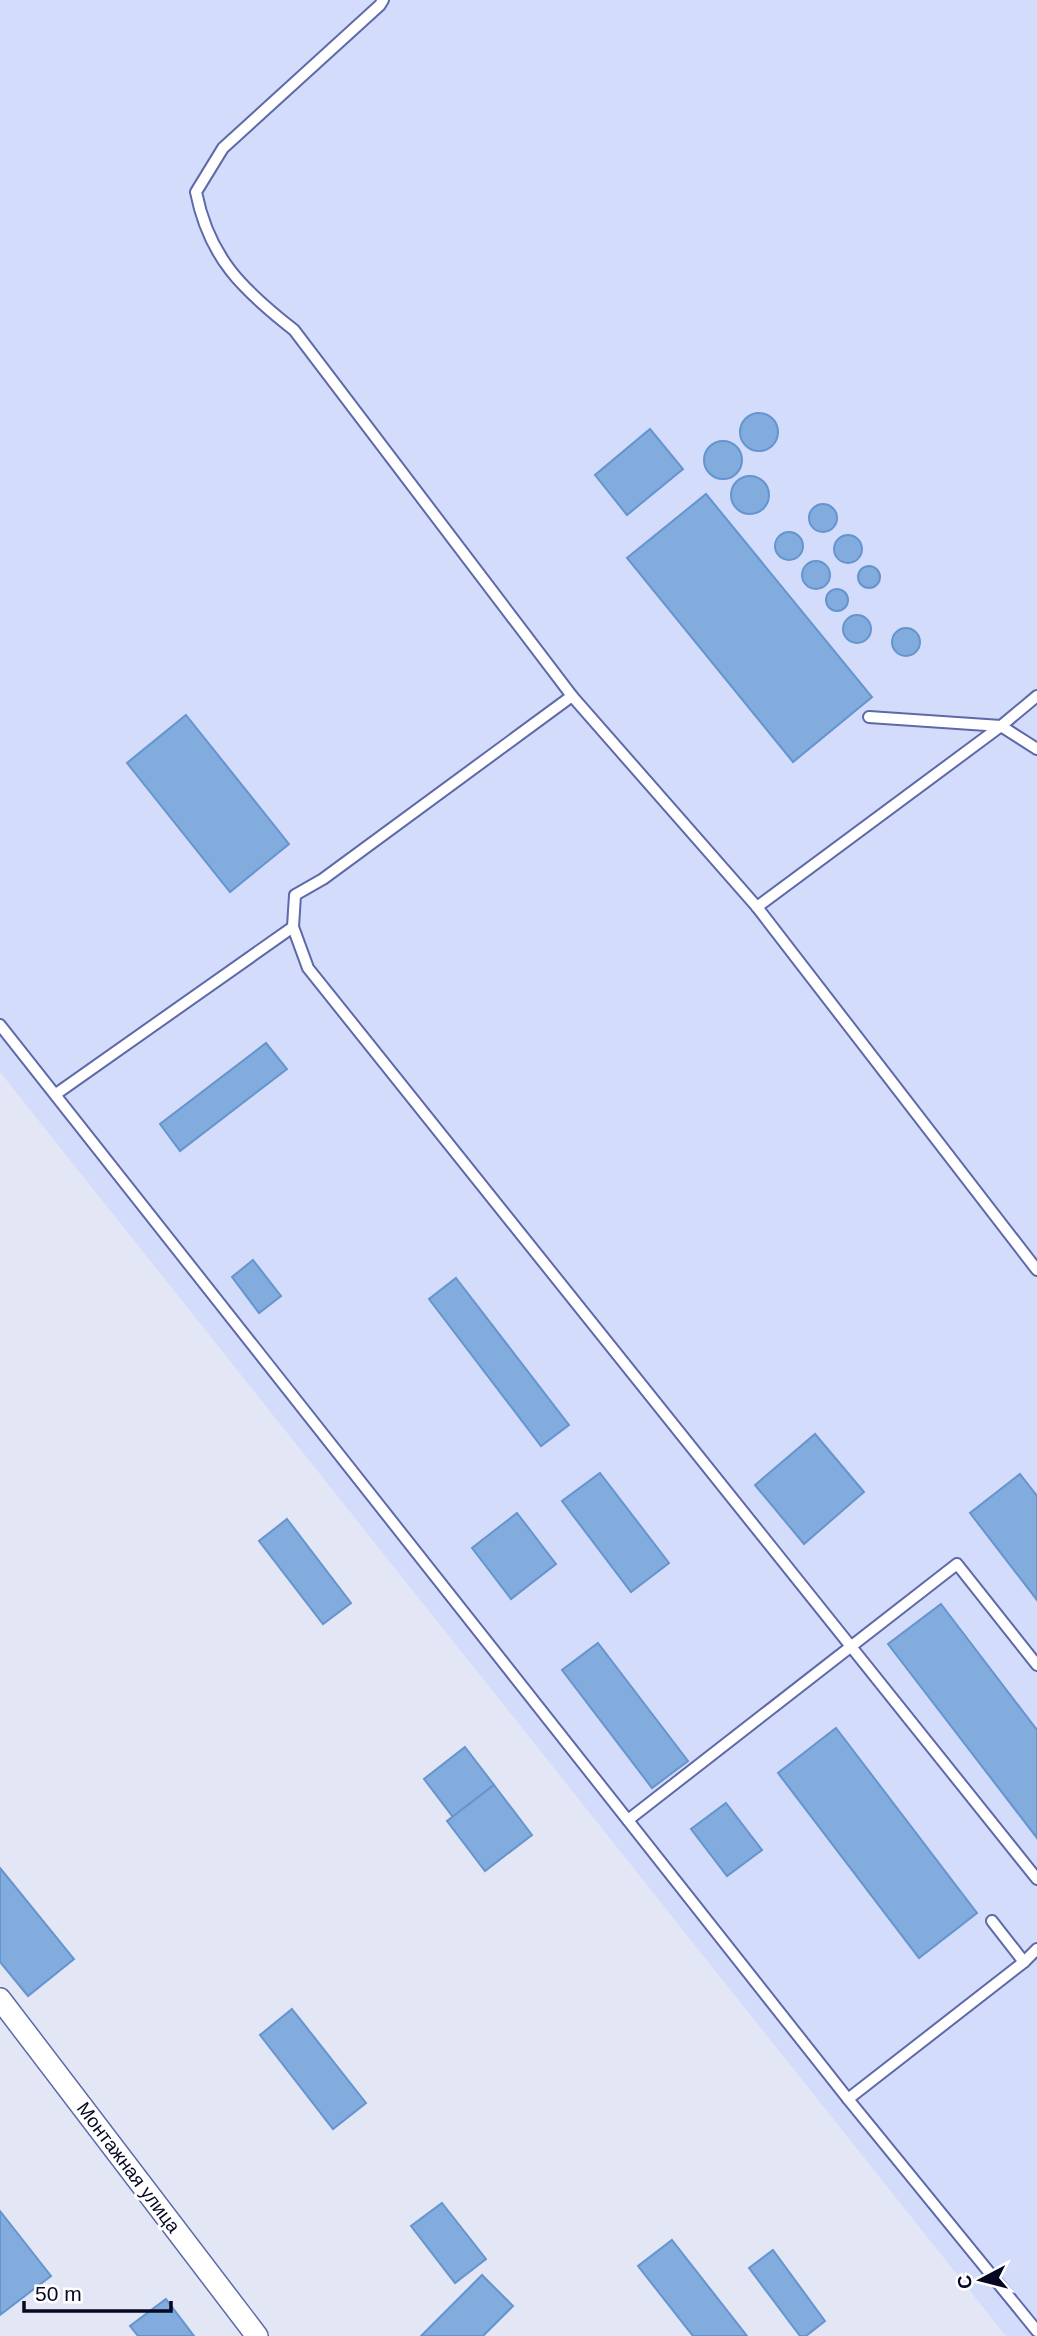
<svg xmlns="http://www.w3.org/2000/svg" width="1037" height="2336" font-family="Arial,sans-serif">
	<rect width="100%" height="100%" fill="#e2e6f5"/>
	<polygon fill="#d4dcfc" points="0,0 1037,0 1037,2336 1006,2336 0,1072"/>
	<g fill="#82abde" stroke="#6594ce" stroke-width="2">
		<circle cx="759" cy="432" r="19"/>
		<polygon points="650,429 683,469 627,515 595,475"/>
		<circle cx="723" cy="460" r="19"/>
		<circle cx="750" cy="495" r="19"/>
		<polygon points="706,494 872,697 793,762 627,558"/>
		<circle cx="823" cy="518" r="14"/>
		<circle cx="789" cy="546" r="14"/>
		<circle cx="848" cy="549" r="14"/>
		<circle cx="816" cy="575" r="14"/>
		<circle cx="869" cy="577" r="11"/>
		<circle cx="837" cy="600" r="11"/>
		<circle cx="857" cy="629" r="14"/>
		<circle cx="906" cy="642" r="14"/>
		<polygon points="186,715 289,844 230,892 127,763"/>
		<polygon points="266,1043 287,1069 180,1151 160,1124"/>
		<polygon points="253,1260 281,1296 259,1313 232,1277"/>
		<polygon points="456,1278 569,1425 541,1446 429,1299"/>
		<polygon points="815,1434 864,1492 804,1544 755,1485"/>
		<polygon points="600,1473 669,1563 631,1592 562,1501"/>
		<polygon points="1020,1474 1037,1496 1037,1600 970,1513"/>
		<polygon points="517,1513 556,1564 511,1599 472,1548"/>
		<polygon points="287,1519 351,1603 323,1624 259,1541"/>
		<polygon points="941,1604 1037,1730 1037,1838 888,1644"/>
		<polygon points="598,1643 688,1761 652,1788 562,1670"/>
		<polygon points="836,1728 977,1913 919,1958 778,1773"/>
		<polygon points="465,1747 494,1785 453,1817 424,1779"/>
		<polygon points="494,1785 532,1835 485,1871 447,1821"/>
		<polygon points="726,1803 762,1850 727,1876 691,1829"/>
		<polygon points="0,1868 74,1959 28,1996 0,1962"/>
		<polygon points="292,2009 366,2103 333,2129 260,2035"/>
		<polygon points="442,2203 486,2259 455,2283 411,2226"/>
		<polygon points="0,2211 51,2276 0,2315"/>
		<polygon points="672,2240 747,2336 693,2336 638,2266"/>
		<polygon points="773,2250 825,2321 806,2336 800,2336 749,2268"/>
		<polygon points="482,2275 513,2306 483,2336 421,2336"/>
		<polygon points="166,2299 194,2336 138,2336 130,2326"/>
	</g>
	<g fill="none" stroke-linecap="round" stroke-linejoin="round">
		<defs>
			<g id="service">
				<path d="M383,0L380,5L223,148L196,192C209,258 243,290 294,330L572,696L757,907L1037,1270"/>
				<polyline points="572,696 323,879 295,895 293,927 308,968 1037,1879"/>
				<polyline points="869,717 1001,726 1037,749"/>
				<polyline points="757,907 1001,726 1037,696"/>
				<polyline points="0,1025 848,2099 1037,2331"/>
				<polyline points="56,1094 293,927"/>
				<polyline points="628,1820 957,1564 1037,1665"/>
				<polyline points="1024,1962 1037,1949"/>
				<polyline points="848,2099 1024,1962 992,1921"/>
			</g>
			<polyline id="minor" points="0,1999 257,2336"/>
		</defs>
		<use href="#service" stroke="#5d69a9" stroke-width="14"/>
		<use href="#minor" stroke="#5d69a9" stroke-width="24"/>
		<use href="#service" stroke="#fff" stroke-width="10"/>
		<use href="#minor" stroke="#fff" stroke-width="21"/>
	</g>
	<g text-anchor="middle" stroke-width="6" stroke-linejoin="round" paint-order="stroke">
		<g font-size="19" fill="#060821" stroke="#fff">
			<text transform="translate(129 2167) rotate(53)" y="7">Монтажная улица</text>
		</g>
	</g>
	<g transform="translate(981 2280) rotate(263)" stroke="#ffffff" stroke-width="5" paint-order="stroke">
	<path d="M0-5L12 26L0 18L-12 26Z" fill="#060821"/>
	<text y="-10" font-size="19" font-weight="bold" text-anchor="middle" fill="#060821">С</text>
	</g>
	<path d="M24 2301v10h147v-10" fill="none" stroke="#060821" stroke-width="3.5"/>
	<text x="35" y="2301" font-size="21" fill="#060821" stroke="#ffffff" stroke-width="5" paint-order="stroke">50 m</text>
</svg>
